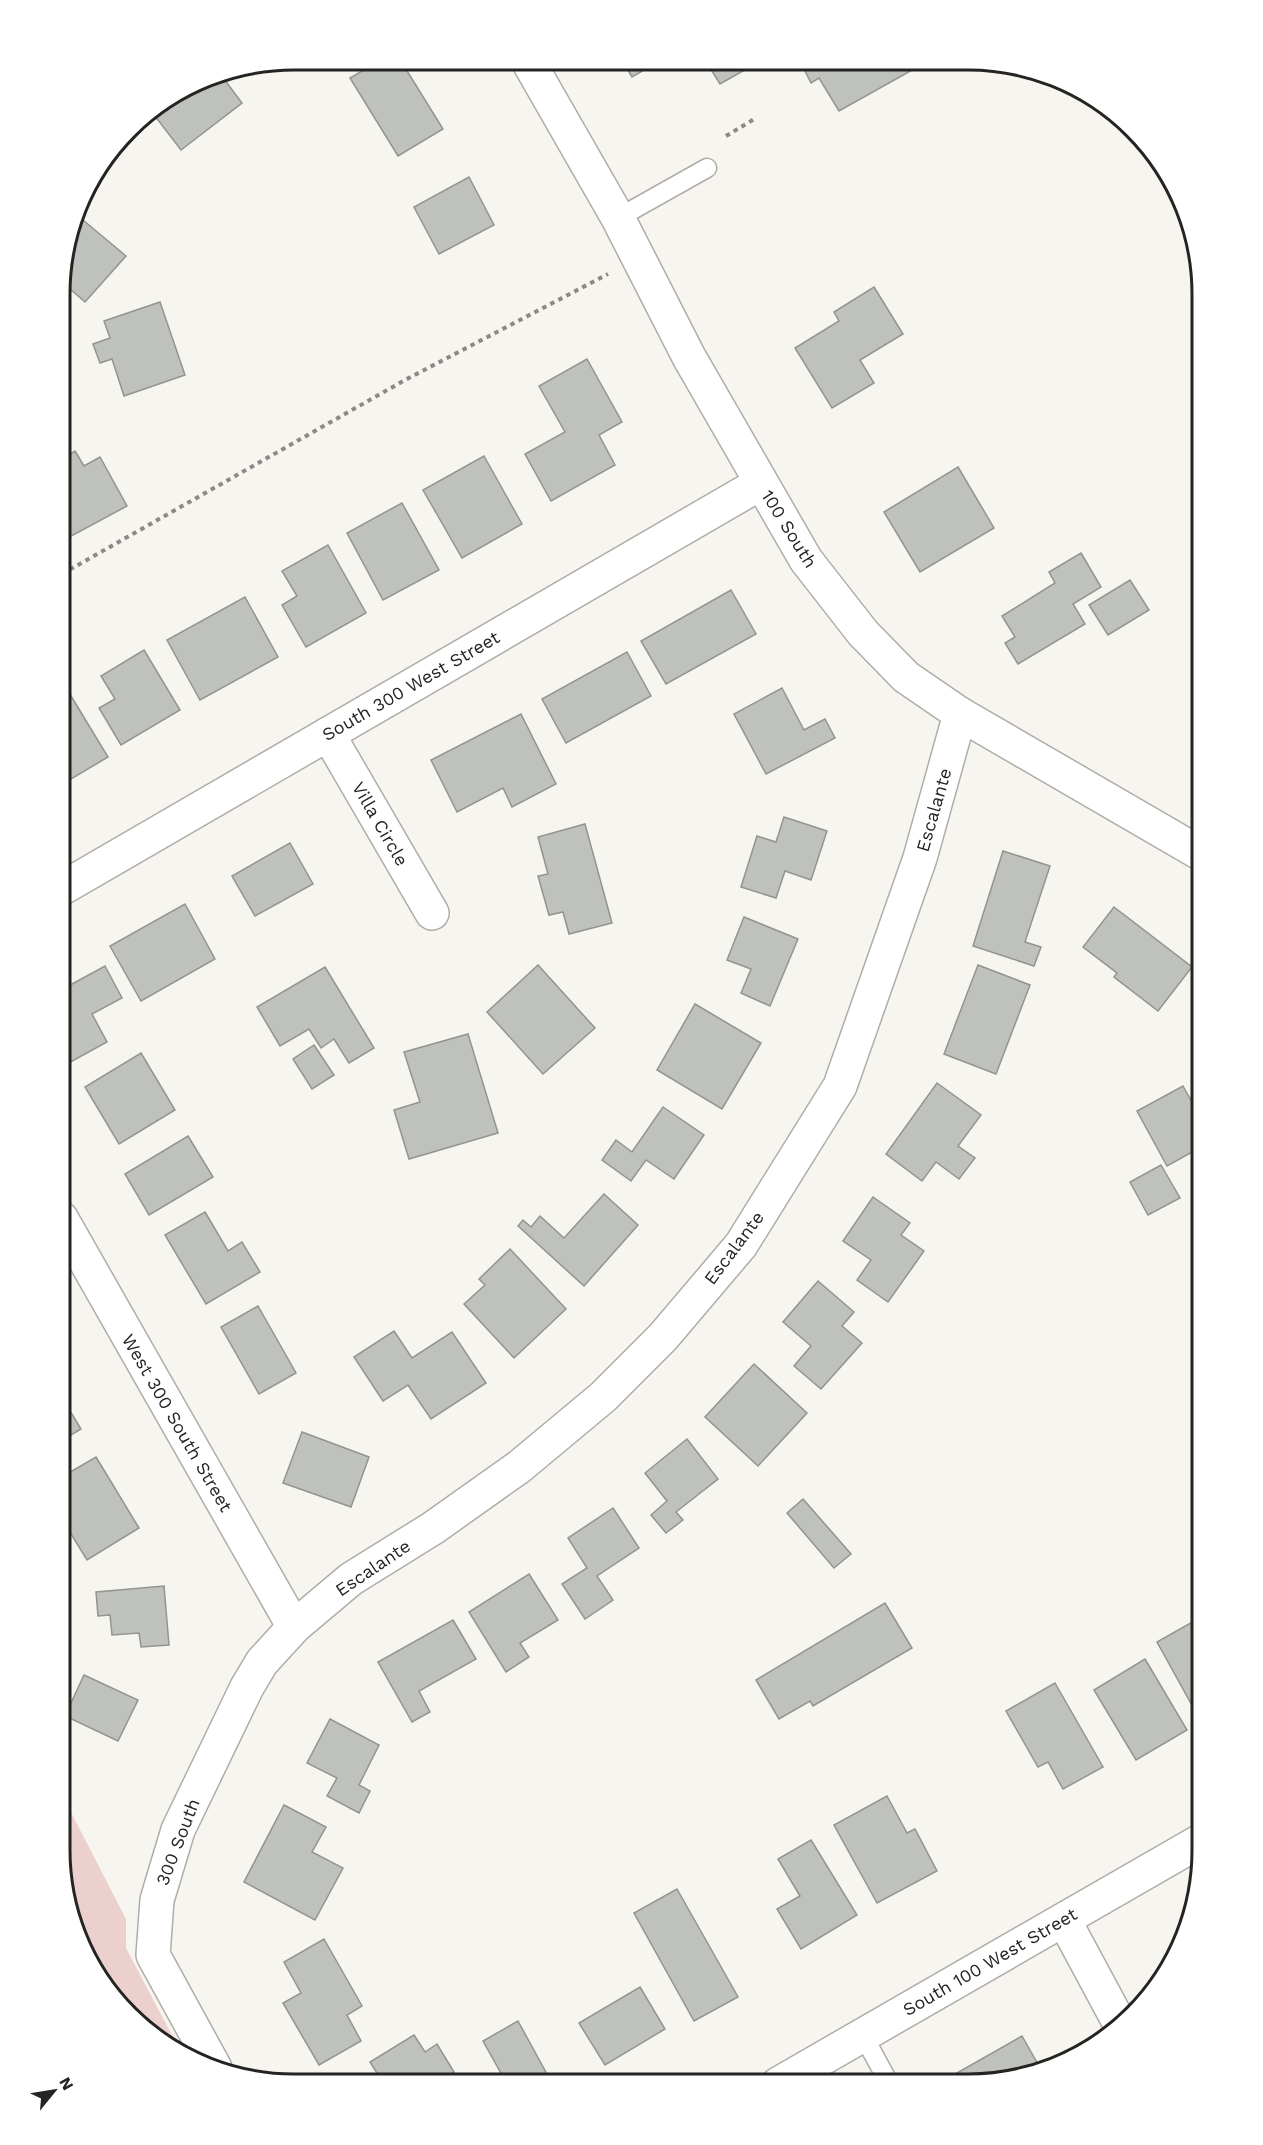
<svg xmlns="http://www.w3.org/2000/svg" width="1263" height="2145" font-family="'Work Sans',sans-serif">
	<rect width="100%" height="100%" fill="#f7f5ef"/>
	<polygon fill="#ebd0ce" points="60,1791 126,1919 126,1948 183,2056 140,2027 100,1981 73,1926 60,1850"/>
	<g fill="#bfc1bc" stroke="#93948f" stroke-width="1.5">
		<polygon points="379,61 401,61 443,129 398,156 350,78"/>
		<polygon points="623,62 658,62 632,77"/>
		<polygon points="707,63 757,63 720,84"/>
		<polygon points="801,63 923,64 839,111 819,78 811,83"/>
		<polygon points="221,75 242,103 181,150 151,111 205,78"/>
		<polygon points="469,177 494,225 439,254 414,207"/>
		<polygon points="77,215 126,256 85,302 62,282 62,265"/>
		<polygon points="874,287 903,334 860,360 874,383 832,408 795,348 839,321 834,312"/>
		<polygon points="160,302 185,375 124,396 112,359 100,363 93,344 110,338 104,321"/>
		<polygon points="587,359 622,422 599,435 615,465 551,501 525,454 565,432 539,386"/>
		<polygon points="75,451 84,466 100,457 127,506 62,541 62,459"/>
		<polygon points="484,456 522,524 462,558 423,490"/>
		<polygon points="958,467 994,528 920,572 884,512"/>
		<polygon points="402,503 439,570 383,600 347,533"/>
		<polygon points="328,545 366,613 306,647 282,605 297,596 282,571"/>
		<polygon points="1081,553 1101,587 1073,604 1085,624 1018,664 1005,643 1015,637 1002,616 1055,583 1049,572"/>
		<polygon points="1130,580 1149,610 1108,635 1089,605"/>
		<polygon points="731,590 756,634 666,684 641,641"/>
		<polygon points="245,597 278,657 200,700 167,640"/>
		<polygon points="144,650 180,710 121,745 99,708 115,699 101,676"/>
		<polygon points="627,652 651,696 566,743 542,699"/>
		<polygon points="782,688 804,730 825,719 835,738 766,774 734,714"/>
		<polygon points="68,691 108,757 61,785 61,695"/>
		<polygon points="521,714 556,784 512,807 503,788 457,812 431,760"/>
		<polygon points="784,817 827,831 811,880 785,871 776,898 741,887 757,836 776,842"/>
		<polygon points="585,824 612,923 569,934 563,912 549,915 538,876 548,874 538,837"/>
		<polygon points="290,843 313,884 255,916 232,876"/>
		<polygon points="1003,851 1050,866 1025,942 1041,947 1034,966 973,946"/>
		<polygon points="185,904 215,959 141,1001 110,946"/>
		<polygon points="1114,907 1192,967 1158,1011 1114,977 1117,973 1083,947"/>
		<polygon points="744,917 798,939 770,1006 741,993 751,969 727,960"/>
		<polygon points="538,965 595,1028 543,1074 487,1012"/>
		<polygon points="978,965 1030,985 996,1074 944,1054"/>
		<polygon points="105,966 122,998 92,1014 107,1042 65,1065 61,1059 61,990"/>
		<polygon points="325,967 374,1048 349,1063 334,1039 321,1048 309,1029 280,1046 257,1007"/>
		<polygon points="695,1004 761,1043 722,1109 657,1070"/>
		<polygon points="468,1034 498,1133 409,1159 394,1110 420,1102 404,1052"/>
		<polygon points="314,1045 334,1075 312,1089 293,1059"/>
		<polygon points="141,1053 175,1110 119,1144 85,1087"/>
		<polygon points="937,1083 981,1115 958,1146 975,1158 959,1179 936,1162 922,1181 886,1154"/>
		<polygon points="1183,1086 1203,1122 1203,1146 1167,1166 1137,1111"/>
		<polygon points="663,1107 704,1135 674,1179 646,1160 631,1181 602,1160 616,1140 632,1152"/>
		<polygon points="188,1136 213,1177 149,1215 125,1174"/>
		<polygon points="1161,1165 1180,1198 1148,1215 1130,1182"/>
		<polygon points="604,1194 638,1225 584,1286 518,1226 523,1220 531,1227 540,1216 564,1238"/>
		<polygon points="873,1197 910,1223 901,1235 924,1251 888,1302 857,1280 871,1260 843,1241"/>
		<polygon points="205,1212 228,1251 242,1242 260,1272 206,1304 165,1235"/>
		<polygon points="510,1249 566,1309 514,1358 464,1304 485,1285 479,1279"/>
		<polygon points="818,1281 854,1312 842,1326 862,1343 821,1389 794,1366 811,1346 783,1322"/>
		<polygon points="258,1306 296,1373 259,1394 221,1327"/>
		<polygon points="394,1331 412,1358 452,1332 486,1383 431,1419 408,1385 383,1401 354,1357"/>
		<polygon points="754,1364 807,1413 758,1466 705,1417"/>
		<polygon points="61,1396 81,1429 61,1441"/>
		<polygon points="302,1432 369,1457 351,1507 283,1483"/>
		<polygon points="687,1439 718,1479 676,1512 683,1520 666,1533 651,1515 667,1501 645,1473"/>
		<polygon points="96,1457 139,1528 87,1560 60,1516 60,1496 65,1494 60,1486 60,1478"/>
		<polygon points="803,1499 851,1554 834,1568 787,1513"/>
		<polygon points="613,1508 639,1548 597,1576 613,1600 585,1619 562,1584 587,1568 568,1538"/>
		<polygon points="529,1574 558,1620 520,1643 529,1657 506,1672 469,1612"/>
		<polygon points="164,1586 169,1645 141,1647 139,1633 112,1635 110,1615 98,1616 96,1592"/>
		<polygon points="885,1603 912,1648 813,1706 810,1701 779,1719 756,1680"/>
		<polygon points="1203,1616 1203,1714 1198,1716 1157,1642"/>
		<polygon points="453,1620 476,1659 419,1691 430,1712 412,1722 378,1662"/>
		<polygon points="1145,1659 1187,1730 1136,1760 1094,1690"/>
		<polygon points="84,1675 138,1700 118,1741 65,1716"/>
		<polygon points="1055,1683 1103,1767 1063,1789 1048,1762 1038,1767 1006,1711"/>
		<polygon points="330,1719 379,1745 359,1785 370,1791 359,1813 327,1796 337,1778 307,1763"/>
		<polygon points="887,1796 907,1833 915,1829 937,1871 877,1903 834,1825"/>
		<polygon points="284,1805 326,1827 312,1852 343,1868 315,1920 244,1882"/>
		<polygon points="811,1840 857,1915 801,1949 777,1909 800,1896 778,1859"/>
		<polygon points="677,1889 738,1997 694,2021 634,1913"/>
		<polygon points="324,1939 362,2006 347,2015 361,2041 319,2065 283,2003 301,1993 284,1962"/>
		<polygon points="640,1987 665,2029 605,2065 579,2023"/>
		<polygon points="518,2021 548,2076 534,2084 507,2084 483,2041"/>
		<polygon points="414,2035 425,2052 437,2044 454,2072 435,2083 383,2083 370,2062"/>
		<polygon points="1022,2036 1043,2073 968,2085 952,2085 948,2078"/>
	</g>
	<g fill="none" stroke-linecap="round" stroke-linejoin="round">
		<defs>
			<g id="service">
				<polyline points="618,218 707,168"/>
				<polyline points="863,2035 890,2085"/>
			</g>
			<g id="minor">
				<polyline points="328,734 432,913"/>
				<polyline points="61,889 761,483"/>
				<polyline points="61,1218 294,1627"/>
				<polyline points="1064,1920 1121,2026"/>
				<polyline points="215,2068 153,1955 157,1900 178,1830 247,1687 262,1662 294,1627 351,1579 433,1528 519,1467 603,1397 663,1337 741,1245 840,1086 920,858 960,714"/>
				<polyline points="778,2084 1202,1840"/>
			</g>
			<polyline id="tertiary" points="528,61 618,218 689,357 806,560 863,633 906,677 960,714 1203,855"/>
		</defs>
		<use href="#service" stroke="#b0ada8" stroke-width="21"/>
		<use href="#minor" stroke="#b0ada8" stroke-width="36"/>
		<use href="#tertiary" stroke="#b0ada8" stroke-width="36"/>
		<g stroke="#8b8a86" stroke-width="4" stroke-dasharray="4.5 4.5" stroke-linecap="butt">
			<polyline points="726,136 756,118"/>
			<polyline points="62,574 405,380 608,274"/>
		</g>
		<use href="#service" stroke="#fff" stroke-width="18"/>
		<use href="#minor" stroke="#fff" stroke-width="33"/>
		<use href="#tertiary" stroke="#fff" stroke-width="33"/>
	</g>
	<g text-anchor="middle" stroke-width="4.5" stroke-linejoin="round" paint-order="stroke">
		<g font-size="18" fill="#252422" stroke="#fff">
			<text transform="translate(789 529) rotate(58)" y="6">100 South</text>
			<text transform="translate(411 686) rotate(-30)" y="6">South 300 West Street</text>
			<text transform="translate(934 810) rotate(-74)" y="6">Escalante</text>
			<text transform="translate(380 824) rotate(60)" y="6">Villa Circle</text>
			<text transform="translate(734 1248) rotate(-53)" y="6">Escalante</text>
			<text transform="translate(177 1423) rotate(60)" y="6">West 300 South Street</text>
			<text transform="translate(373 1568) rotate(-34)" y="6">Escalante</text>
			<text transform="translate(178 1842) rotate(-69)" y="6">300 South</text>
			<text transform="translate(990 1962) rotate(-30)" y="6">South 100 West Street</text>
		</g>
	</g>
	<path d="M0 0H1263V2145H0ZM294 70H968A224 224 0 0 1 1192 294V1850A224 224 0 0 1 968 2074H294A224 224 0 0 1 70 1850V294A224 224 0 0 1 294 70Z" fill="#fff" fill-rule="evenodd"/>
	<path fill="none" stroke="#252422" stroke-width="3" d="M294 70H968A224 224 0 0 1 1192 294V1850A224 224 0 0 1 968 2074H294A224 224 0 0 1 70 1850V294A224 224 0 0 1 294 70Z"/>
	<g transform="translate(54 2091) rotate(60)" stroke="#ffffff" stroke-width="4.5" paint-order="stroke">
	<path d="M0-4.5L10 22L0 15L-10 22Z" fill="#252422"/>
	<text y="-9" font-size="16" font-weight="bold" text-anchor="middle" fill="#252422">N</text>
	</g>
</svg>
